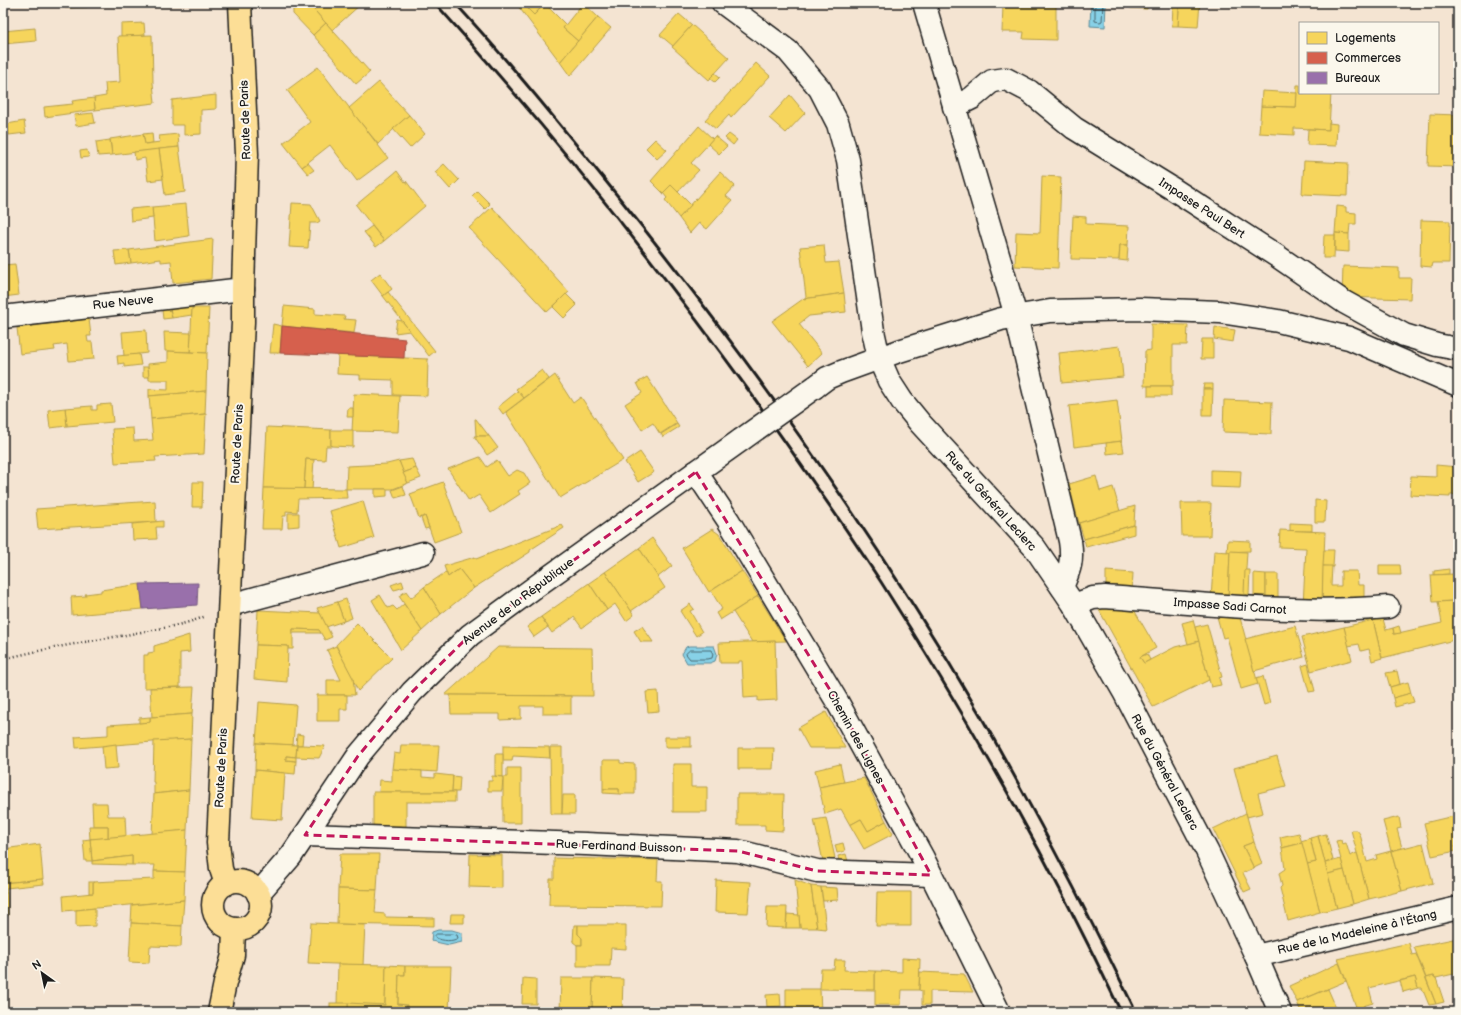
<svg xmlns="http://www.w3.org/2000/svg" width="1461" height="1015" font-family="'Balsamiq Sans',sans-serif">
	<rect width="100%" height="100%" fill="#f4e4d2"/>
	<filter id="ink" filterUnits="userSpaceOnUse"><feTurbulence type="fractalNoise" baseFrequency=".025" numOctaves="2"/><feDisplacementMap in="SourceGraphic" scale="8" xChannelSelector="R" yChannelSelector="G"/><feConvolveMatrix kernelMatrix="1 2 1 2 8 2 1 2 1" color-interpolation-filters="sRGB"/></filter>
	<g filter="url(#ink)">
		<g fill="#87d1e7" stroke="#5c8996">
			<polygon points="1091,3 1106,3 1105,27 1090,26"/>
			<polygon points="689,646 714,646 717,654 715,661 710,663 687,663 682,654 686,647"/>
			<polygon points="438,930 452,930 462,933 462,942 449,945 431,941 432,932"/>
		</g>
		<g fill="#f6d55c" stroke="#b59e49">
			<polygon points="65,3 87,3 87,7 65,8"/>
			<polygon points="293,3 308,3 326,23 313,35 293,14"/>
			<polygon points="308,3 360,3 361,4 332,30"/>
			<polygon points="516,3 545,3 534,15 522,3 518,6"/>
			<polygon points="522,3 534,15 545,4 566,25 563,28 578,41 560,62 518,6"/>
			<polygon points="583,3 598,17 578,41 563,28"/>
			<polygon points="1024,3 1056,3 1056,40 1023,39 1024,32 1002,32 1003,5 1024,6"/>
			<polygon points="1130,3 1146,3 1148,4 1147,9 1130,8"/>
			<polygon points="1146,3 1200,3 1198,27 1178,26 1179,8 1176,6 1147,4"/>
			<polygon points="1173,5 1176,6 1179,8 1178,26 1172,26"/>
			<polygon points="679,14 692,25 673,46 660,35"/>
			<polygon points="598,17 611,28 570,76 560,62"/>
			<polygon points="144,23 145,35 121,37 121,24"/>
			<polygon points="326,23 370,72 356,84 313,35"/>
			<polygon points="692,25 729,58 709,80 672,47"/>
			<polygon points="35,28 36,41 3,44 3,31"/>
			<polygon points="152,35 153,83 155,103 95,110 94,98 106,96 105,83 120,82 118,36"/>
			<polygon points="756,63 770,76 731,118 729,115 716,129 705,120"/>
			<polygon points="318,67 388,158 357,181 330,145 302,167 283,143 310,122 287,90"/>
			<polygon points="715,73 720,77 715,82 710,78"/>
			<polygon points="379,82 409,115 378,144 349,108"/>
			<polygon points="1297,85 1300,85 1300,93 1331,93 1329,130 1294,128 1294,135 1259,133 1261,106 1296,107"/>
			<polygon points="1262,91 1297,93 1296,107 1261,106"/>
			<polygon points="216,95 216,109 201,110 201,134 184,135 184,125 172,125 172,100"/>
			<polygon points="790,95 805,113 786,133 769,118"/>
			<polygon points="94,98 95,110 45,117 44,107 73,104 72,101"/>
			<polygon points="93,113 95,123 76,126 74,115"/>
			<polygon points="1430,114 1458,115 1458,167 1428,166"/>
			<polygon points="409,115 425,134 410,148 393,129"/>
			<polygon points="24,121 26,133 9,135 7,124"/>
			<polygon points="1329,123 1337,124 1336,146 1307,145 1308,129 1329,130"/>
			<polygon points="699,126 713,139 691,163 699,170 678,192 671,185 663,193 651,181"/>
			<polygon points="152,133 153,143 145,144 143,134"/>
			<polygon points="143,134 145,144 160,142 159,136 178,134 179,147 112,155 110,139"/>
			<polygon points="729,134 737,140 733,145 725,138"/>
			<polygon points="715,136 727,146 719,154 708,144"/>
			<polygon points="655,139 667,150 657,159 646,148"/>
			<polygon points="110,140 112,155 98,156 96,142"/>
			<polygon points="179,147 185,192 165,195 159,149"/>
			<polygon points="159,149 163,179 148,181 145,158 135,160 134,152"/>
			<polygon points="87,150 89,157 81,158 80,151"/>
			<polygon points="1304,161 1348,163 1347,196 1302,194"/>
			<polygon points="308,163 314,170 308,174 302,167"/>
			<polygon points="444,164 459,180 450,189 435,172"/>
			<polygon points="397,171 405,182 406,181 425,206 384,241 356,205"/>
			<polygon points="720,172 735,186 726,196 732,201 707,229 699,223 690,233 679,218"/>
			<polygon points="1042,176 1061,177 1058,268 1015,266 1016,232 1040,233"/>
			<polygon points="671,185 691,205 679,218 665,200 667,198 663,193"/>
			<polygon points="477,191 490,204 485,209 472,196"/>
			<polygon points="292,203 311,204 320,221 317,223 310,223 308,248 289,247"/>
			<polygon points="186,204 189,236 155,241 152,207"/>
			<polygon points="1337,206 1346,207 1346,212 1356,213 1356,224 1350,224 1349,234 1335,233"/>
			<polygon points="152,207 153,218 131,221 130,209"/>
			<polygon points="492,207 569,292 547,312 469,228"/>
			<polygon points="1073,216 1086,217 1086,224 1129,226 1128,245 1120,245 1119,260 1071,259"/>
			<polygon points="1421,220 1450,221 1449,263 1433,263 1432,267 1420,266"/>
			<polygon points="372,226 384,241 376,247 364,232"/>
			<polygon points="1335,233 1349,234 1349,252 1335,251"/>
			<polygon points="1324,235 1335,235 1334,258 1323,258"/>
			<polygon points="213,239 211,279 173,283 171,261 161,262 161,259 131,263 129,250"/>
			<polygon points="824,245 826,263 839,262 844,293 803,299 806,297 800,247"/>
			<polygon points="1120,245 1128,245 1127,261 1119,260"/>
			<polygon points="129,250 131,263 116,265 114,251"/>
			<polygon points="15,264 19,295 3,297 3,265"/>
			<polygon points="1343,266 1399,268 1399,278 1411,278 1410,299 1342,297"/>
			<polygon points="380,273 392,289 383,296 371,280"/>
			<polygon points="388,292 435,351 429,356 383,296"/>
			<polygon points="844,293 846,312 809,316 799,324 822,353 808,366 772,321 803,299"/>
			<polygon points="566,294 577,305 564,318 553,307"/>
			<polygon points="193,305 192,315 172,318 170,309"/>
			<polygon points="284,306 315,309 315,314 345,316 344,319 356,320 354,333 282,326"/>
			<polygon points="192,308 209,308 207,353 190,352"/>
			<polygon points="170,309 172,318 163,319 162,310"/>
			<polygon points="89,319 91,336 87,336 88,342 92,342 94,359 69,361 67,344 54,346 55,350 20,354 17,328"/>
			<polygon points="397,320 402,321 410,331 395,333"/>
			<polygon points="273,324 282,326 280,353 270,353"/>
			<polygon points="1151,324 1188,325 1187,345 1173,345 1173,386 1144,386 1145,351 1151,350"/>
			<polygon points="1215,327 1235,330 1233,342 1214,339"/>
			<polygon points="146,330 147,353 124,356 122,332"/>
			<polygon points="164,332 191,333 190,352 165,351"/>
			<polygon points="1202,339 1213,339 1213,359 1201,359"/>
			<polygon points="1120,346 1123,377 1062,383 1059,353"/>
			<polygon points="168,351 207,353 206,391 149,396 149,389 168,390 168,380 149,380 148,364 168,362"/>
			<polygon points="139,354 141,365 124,367 124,363 118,364 117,356"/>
			<polygon points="338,355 428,359 427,396 393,395 393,380 360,379 360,375 337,374"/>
			<polygon points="143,367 148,367 149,377 143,377"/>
			<polygon points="542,370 549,379 524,398 516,389"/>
			<polygon points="555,375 573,403 581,397 623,460 560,498 506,412"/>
			<polygon points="647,377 677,423 660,434 653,423 642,430 625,404 642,393 637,383"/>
			<polygon points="1204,384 1213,384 1213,389 1203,389"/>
			<rect x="1148" y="386" width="23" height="10"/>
			<polygon points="1203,389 1213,389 1212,415 1203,415"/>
			<polygon points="206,391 205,414 151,419 149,396"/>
			<polygon points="518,391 524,398 503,414 498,407"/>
			<polygon points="354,394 400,396 398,432 352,431"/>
			<polygon points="1117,400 1122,441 1074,447 1069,406"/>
			<polygon points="1224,400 1272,402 1271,434 1223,432"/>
			<polygon points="111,404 113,422 67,426 65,408 92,406 92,410 97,410 97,405"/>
			<polygon points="65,408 67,426 50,428 48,410"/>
			<polygon points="348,408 353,408 353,417 347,417"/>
			<polygon points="206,414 204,454 155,457 156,461 115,463 112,429 133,428 134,441 153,440 151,419"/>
			<polygon points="475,419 476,419 489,436 476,436"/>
			<polygon points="677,424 679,427 663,437 661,434"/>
			<polygon points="267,427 331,430 331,446 326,446 325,460 306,459 304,489 264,488"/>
			<polygon points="331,430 353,430 353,447 331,446"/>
			<polygon points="474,436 489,436 498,448 487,455"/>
			<polygon points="1122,441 1124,452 1107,454 1106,443"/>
			<polygon points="640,452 654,472 638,482 625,462"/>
			<polygon points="480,457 487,467 497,460 508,476 517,470 524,473 530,483 518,491 520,494 491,513 479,495 469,501 448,469"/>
			<polygon points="306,459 314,460 312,490 304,489"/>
			<polygon points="412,459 416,468 403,473 399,461"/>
			<polygon points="399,461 408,483 393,489 346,489 347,466 387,464"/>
			<polygon points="1436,465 1458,467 1457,495 1450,495 1450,497 1410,495 1411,476 1436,477"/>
			<polygon points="416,468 421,478 408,483 403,473"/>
			<polygon points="1211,470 1241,471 1240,488 1211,487"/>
			<polygon points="1096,476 1100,491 1113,487 1120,511 1079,523 1069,484"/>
			<polygon points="193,482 203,482 202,507 192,507"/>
			<polygon points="443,482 461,532 434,542 425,516 419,518 410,494"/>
			<polygon points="403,486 406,495 395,498 392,490"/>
			<polygon points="264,488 346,489 347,498 298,499 297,512 286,511 286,516 283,516 282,529 262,529"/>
			<polygon points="375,489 387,489 387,496 375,497"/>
			<polygon points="1315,500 1326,501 1325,522 1315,522"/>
			<polygon points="155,501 156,522 38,529 36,509"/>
			<polygon points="363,501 374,538 341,548 330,511"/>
			<polygon points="1181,503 1211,503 1210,536 1182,536"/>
			<polygon points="1135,506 1134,525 1084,539 1079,523"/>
			<polygon points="288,513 299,513 299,526 288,527"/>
			<polygon points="425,516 429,528 425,529 421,518"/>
			<polygon points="163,521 163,527 156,527 157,539 133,540 132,524"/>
			<polygon points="1290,523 1312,524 1312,531 1290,531"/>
			<polygon points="562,525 564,528 530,550 530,552 474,588 459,569 448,577 444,566 475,557 476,559"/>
			<polygon points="1134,525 1134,534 1086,547 1084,539"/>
			<polygon points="712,529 719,534 742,571 709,592 682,548"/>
			<polygon points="1280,530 1325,532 1322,606 1303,605 1306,548 1279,547"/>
			<polygon points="652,538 672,566 658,577 639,548"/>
			<polygon points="1228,540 1250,541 1250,551 1227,552"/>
			<polygon points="639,548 665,588 631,611 605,572"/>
			<polygon points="1324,550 1334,550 1333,567 1323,566"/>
			<polygon points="1214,551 1230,552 1228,601 1211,599"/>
			<polygon points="1230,551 1247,552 1244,601 1228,601"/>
			<polygon points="1379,565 1400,565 1401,575 1379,575"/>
			<polygon points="1323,566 1332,566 1331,586 1341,586 1341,571 1357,571 1358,585 1364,585 1364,605 1322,606"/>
			<polygon points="459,569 474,588 441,614 424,587 446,572 448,577"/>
			<polygon points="1449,569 1449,574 1434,575 1434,571"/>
			<polygon points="1245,570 1250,570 1249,595 1244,594"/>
			<polygon points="742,571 758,596 720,620 716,613 722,609 711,591"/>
			<polygon points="1106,571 1133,573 1132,592 1106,590"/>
			<polygon points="605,572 634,615 626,621 615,604 607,610 589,583"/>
			<polygon points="1254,573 1266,574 1266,596 1254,596"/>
			<polygon points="1266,574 1278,574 1278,597 1266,596"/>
			<polygon points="1454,574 1453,601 1433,602 1431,575"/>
			<polygon points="402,581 404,587 398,589 394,590 391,585"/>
			<polygon points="589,583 607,610 582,628 574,617 552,633 541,617"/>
			<polygon points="140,584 143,609 72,615 71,597 86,596 85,594 101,592 101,590"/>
			<polygon points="424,587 441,614 422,631 399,596 406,591 411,598"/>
			<polygon points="380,595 388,608 393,606 397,610 404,604 422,631 401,650 372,600"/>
			<polygon points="758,596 786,641 752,642 733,612"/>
			<polygon points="346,599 352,618 344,621 337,602"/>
			<polygon points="1453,601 1458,625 1458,639 1382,658 1372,616 1382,615 1386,630 1393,628 1394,634 1442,623 1438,602"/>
			<polygon points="337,602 344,621 326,627 317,608"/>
			<polygon points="690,604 694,609 690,611 702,632 696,636 680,611"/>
			<polygon points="1123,607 1133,608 1156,648 1140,657 1144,663 1175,647 1199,641 1209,680 1153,707 1099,610 1100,608"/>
			<polygon points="258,610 320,613 332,637 325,640 319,630 293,629 293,649 288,649 288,646 256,645"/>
			<polygon points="1216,613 1239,614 1258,684 1241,689 1227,637 1223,638"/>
			<polygon points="541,617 548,627 534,637 527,627"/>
			<polygon points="1193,620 1199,641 1188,644 1182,623"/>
			<polygon points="1373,620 1382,658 1372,661 1369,649 1361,651 1359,644 1348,646 1344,627"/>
			<polygon points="357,623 392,658 358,691 336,645"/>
			<polygon points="1207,624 1222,677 1219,678 1221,685 1211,687 1195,627"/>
			<polygon points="642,626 653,642 641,642 634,631"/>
			<polygon points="1295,626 1304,657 1254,671 1245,639"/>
			<polygon points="1399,626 1401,633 1394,634 1393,628"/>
			<polygon points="1344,627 1352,660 1311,671 1302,637"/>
			<polygon points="293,629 319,630 321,633 293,633"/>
			<polygon points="189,635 190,652 180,653 180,687 144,688 144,655 148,655 148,653 154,652 154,646"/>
			<polygon points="775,641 777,700 758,701 758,697 744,698 742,661 739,661 739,663 720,663 719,643"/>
			<polygon points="256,645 288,646 287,682 254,679"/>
			<polygon points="336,646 353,678 355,695 327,695 327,680 341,680 327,650"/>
			<polygon points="498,647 592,648 593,696 445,695"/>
			<polygon points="1147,654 1150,660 1144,663 1140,657"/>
			<polygon points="1308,664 1315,691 1309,692 1302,666"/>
			<polygon points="1397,671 1400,684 1390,687 1386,673"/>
			<polygon points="1263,676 1270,703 1264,705 1256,678"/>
			<polygon points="1408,682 1411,693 1393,698 1390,687"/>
			<polygon points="194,687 192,714 152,717 150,688"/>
			<polygon points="658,691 659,711 648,712 646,692"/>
			<polygon points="1411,693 1414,702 1395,707 1393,698"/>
			<polygon points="317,695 347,695 347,709 340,709 340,721 317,721"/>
			<polygon points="450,695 571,696 571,714 543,714 543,706 521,706 521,719 500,720 500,714 451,714"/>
			<polygon points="259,702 296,705 293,745 256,743"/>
			<polygon points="826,712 845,748 809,748 798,728"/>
			<polygon points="192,714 191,739 76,748 75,737 108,735 108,725 150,722 150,717 152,717"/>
			<polygon points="150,717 150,722 139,723 139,718"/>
			<polygon points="297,734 303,735 302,745 296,745"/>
			<rect x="665" y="737" width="26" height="10"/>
			<polygon points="191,739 189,790 154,794 154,782 153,782 154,741"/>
			<polygon points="256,743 297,745 296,757 286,756 286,760 296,761 295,774 255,770"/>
			<polygon points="116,744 118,768 104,769 102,746"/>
			<polygon points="297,745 302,745 325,746 319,758 296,757"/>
			<polygon points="401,745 439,745 437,772 392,769 394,753 400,754"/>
			<polygon points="503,746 549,747 550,758 513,756 512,761 503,761"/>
			<polygon points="550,747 562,747 562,814 551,814"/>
			<polygon points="738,748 774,748 773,769 738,769"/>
			<polygon points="495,754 503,754 503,777 495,776"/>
			<polygon points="286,756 296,757 296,761 286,760"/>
			<polygon points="1277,756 1286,786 1258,793 1263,813 1247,817 1234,768"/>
			<polygon points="603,760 620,760 620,763 635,764 635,794 619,794 619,789 603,789"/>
			<polygon points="673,764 691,764 691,787 707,787 707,812 673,812"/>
			<polygon points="840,764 844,782 819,787 815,770"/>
			<polygon points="507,768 521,768 521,823 503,823 503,777 507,777"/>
			<polygon points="392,769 422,771 422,777 435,778 435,774 453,776 452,792 379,792 380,780 392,781"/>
			<polygon points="255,770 285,773 282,820 252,818"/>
			<polygon points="453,776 460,777 459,792 452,792"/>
			<polygon points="492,776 503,777 502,791 488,791 488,781 492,781"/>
			<polygon points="864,778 886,821 868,831 861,819 850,825 841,809 825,814 819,787"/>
			<polygon points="603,789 619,789 619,794 603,793"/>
			<polygon points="189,790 187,830 152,834 154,794"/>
			<polygon points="373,792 455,792 455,802 406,802 406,827 373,827"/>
			<polygon points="737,794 784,794 783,831 765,830 765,825 737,825"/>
			<polygon points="563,795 575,795 575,814 562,814"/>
			<polygon points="92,803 107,803 108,816 125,816 126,836 108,838 108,826 93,826"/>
			<polygon points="1246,813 1254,842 1243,846 1254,868 1243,873 1251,889 1244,892 1213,829"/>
			<polygon points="1458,815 1458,846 1455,846 1456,851 1432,856 1424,823"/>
			<polygon points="1399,817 1401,828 1397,829 1402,848 1391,851 1383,821"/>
			<polygon points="826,818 835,858 823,861 814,820"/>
			<polygon points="861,819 868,831 886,821 893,834 864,849 850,825"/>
			<polygon points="89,826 108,826 108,838 90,839"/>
			<polygon points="187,830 185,872 154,871 155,865 132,865 132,856 92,861 90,839"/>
			<polygon points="1351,830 1357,830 1360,834 1367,862 1377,859 1376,855 1391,851 1402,891 1369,899"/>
			<polygon points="1299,833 1302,843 1282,848 1280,837"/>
			<polygon points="1326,834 1333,860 1325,863 1318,836"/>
			<polygon points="1318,836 1337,908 1320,912 1307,864 1316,862 1310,838"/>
			<polygon points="1310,838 1316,862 1307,864 1301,841"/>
			<polygon points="90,839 92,861 85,861 83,840"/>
			<polygon points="1341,840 1342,844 1346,843 1350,856 1357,853 1369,899 1353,904 1336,841"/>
			<polygon points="1254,842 1262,864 1254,868 1243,846"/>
			<polygon points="843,843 845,851 837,853 835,845"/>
			<polygon points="1302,843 1320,912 1288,921 1280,888 1282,886 1279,873 1285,869 1282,848"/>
			<polygon points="1423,843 1433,883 1402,891 1391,851"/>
			<polygon points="40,844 43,879 3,883 3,849"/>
			<polygon points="340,854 379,854 377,890 338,889"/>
			<polygon points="470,854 502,855 502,888 469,887"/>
			<polygon points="846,854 849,865 839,861 838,856"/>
			<polygon points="132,856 132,865 92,864 92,861"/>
			<polygon points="554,858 658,860 657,881 662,881 661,906 549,905 550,879 554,879"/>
			<polygon points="1341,859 1344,870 1328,874 1325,863"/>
			<polygon points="1344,870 1353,904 1337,908 1328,874"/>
			<polygon points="154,871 185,872 184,900 64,911 63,896 93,893 93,882 154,879"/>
			<polygon points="43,879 44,884 6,888 7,893 3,893 3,883"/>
			<polygon points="716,880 751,882 748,913 715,912"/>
			<polygon points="795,880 811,886 817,928 800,928"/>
			<rect x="89" y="882" width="4" height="11"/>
			<polygon points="811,886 821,887 826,929 817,928"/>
			<polygon points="821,887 837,888 838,900 823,901"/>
			<polygon points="338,889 377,890 375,913 385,914 385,917 434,918 434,926 337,924"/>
			<polygon points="877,892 911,892 911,926 876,926"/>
			<polygon points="3,893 7,893 8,916 3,917"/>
			<polygon points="184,900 182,926 131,923 132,905"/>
			<polygon points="767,907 787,907 786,928 766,927"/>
			<polygon points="95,908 95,926 76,927 76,910"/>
			<polygon points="451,914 464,914 464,923 450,923"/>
			<polygon points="787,914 799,915 800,928 786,928"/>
			<polygon points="131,923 182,926 181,947 150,946 149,963 129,962"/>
			<polygon points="311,923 365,925 363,965 308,963"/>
			<polygon points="574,925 578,925 578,934 582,938 582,945 577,945 573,942"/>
			<polygon points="578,925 626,925 626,949 611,948 610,966 577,966 577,945 582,945 582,938 578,934"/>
			<polygon points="1458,938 1458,973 1436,978 1435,978 1434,976 1426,978 1414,947"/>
			<polygon points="1409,943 1412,955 1416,954 1436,1004 1429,1005 1422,988 1418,988 1415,977 1369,988 1373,1003 1363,1006 1366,1012 1358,1012 1338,959"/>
			<polygon points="902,958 920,959 919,990 902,990 901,1005 875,1005 875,971 902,972"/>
			<polygon points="835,960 845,960 844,970 875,971 875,990 820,989 821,969 834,969"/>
			<polygon points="1339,963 1346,981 1297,1002 1289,986"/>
			<polygon points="338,964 386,965 385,1005 337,1004"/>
			<polygon points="386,965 405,966 405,975 399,975 398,1004 407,1005 407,1012 348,1012 348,1003 385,1005"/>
			<polygon points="405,966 451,966 449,1012 407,1012 407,1005 398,1004 399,975 405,975"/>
			<polygon points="920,972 964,974 973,992 930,991 930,1005 922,1005 922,991 919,990"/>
			<polygon points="1434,976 1435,978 1436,978 1444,1002 1436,1004 1426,978"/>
			<polygon points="1415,977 1418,988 1403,992 1400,981"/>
			<polygon points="523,978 536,979 536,1004 522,1004"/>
			<polygon points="561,978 593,978 592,1012 560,1012"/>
			<polygon points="593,978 623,979 622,1012 592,1012"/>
			<polygon points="786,989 820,989 821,1012 786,1012"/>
			<polygon points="1328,989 1338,1012 1301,1012 1297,1002"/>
			<polygon points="780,994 781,1006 767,1007 766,995"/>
			<rect x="330" y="1003" width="18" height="9"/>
		</g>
		<polygon fill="#d6604d" stroke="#9e4c3e" points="282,326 405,339 404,358 280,353"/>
		<polygon fill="#9970ab" stroke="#745780" points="198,583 197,605 143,609 140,584"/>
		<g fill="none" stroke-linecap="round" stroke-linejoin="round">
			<g stroke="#47646d" stroke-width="1">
				<polyline points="1095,3 1095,21 1100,22 1102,21 1103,3"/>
				<polygon points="690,650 711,650 713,654 712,658 708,659 690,659 686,654"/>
				<path d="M437,934H451L457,935L458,938C452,942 443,941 436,938L435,936Z"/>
			</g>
			<defs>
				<g id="minor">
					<polyline points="723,3 788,51 820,89 838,124 848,160 873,331 879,358 889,381 902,401 920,423 1035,548 1074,605 1124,692 1207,851 1256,956 1280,1012"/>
					<path d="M924,3L1016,316L1070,541C1073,560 1070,569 1062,587"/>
					<polyline points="954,107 972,98 992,81 1006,79 1029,91 1074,128 1173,189 1277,256 1344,302 1404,335 1437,345 1458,349"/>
					<polyline points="3,317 243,289"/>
					<polyline points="815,387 827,378 841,372 899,351 1001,319 1050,311 1140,309 1220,312 1278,321 1349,338 1458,385"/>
					<polyline points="696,472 728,520 838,703 923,858 999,1012"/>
					<polyline points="230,605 423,553"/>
					<path d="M1074,605L1093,598L1105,597C1200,603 1293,615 1388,607"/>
					<polyline points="305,835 586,844 738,851 817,871 931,875"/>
					<polyline points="258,894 291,856 358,756 412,692 470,635 542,582 741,440"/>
					<polyline points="1256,956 1458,908"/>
				</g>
				<g id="major">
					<circle cx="237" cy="905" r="24"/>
					<polyline points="226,884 221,869 218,843 243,322 243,289 247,154 240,3"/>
					<polyline points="219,1012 225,983 233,955 234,929"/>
				</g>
			</defs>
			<use href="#minor" stroke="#1c1c1c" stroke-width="25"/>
			<use href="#major" stroke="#1c1c1c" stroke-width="25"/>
			<path stroke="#1c1c1c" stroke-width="2.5" stroke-dasharray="1 3" stroke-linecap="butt" d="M3,659C44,649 84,642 126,635C150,630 183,626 206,616"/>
			<use href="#minor" stroke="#fbf7ec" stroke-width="22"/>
			<use href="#major" stroke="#fcde96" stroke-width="22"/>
			<g stroke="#1c1c1c" stroke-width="3">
				<path d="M435,3C548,128 653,259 752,395C796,457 840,519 881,582C970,721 1051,864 1121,1012"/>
				<path d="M455,3C515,68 570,137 625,205C754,366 875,535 979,713C1035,811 1087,911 1136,1012"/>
			</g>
			<defs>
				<polyline id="minor-bridge" points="741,440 815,387"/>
			</defs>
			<use href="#minor-bridge" stroke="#1c1c1c" stroke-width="25" stroke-linecap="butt"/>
			<use href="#minor-bridge" stroke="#fbf7ec" stroke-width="22"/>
		</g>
	</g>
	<path fill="none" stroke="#c2185b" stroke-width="3" stroke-dasharray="8 5" stroke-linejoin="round" d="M696,472L838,703L931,875L817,871L738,851L305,835L358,756L412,692L470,635Z"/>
	<g text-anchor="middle" stroke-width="4" stroke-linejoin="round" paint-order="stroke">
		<g font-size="12" fill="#1c1c1c" stroke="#fbf7ec">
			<text transform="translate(245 120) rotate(-92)" y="4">Route de Paris</text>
			<text transform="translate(1202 208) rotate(33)" y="4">Impasse Paul Bert</text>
			<text transform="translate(123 302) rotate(-6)" y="4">Rue Neuve</text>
			<text transform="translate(237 444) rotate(-87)" y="4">Route de Paris</text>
			<text transform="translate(991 501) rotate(48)" y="4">Rue du Général Leclerc</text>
			<text transform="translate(518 601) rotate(-37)" y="4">Avenue de la République</text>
			<text transform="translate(1230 606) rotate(4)" y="4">Impasse Sadi Carnot</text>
			<text transform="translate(856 737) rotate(61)" y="4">Chemin des Lignes</text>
			<text transform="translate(221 768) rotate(-87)" y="4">Route de Paris</text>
			<text transform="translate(1165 772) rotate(62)" y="4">Rue du Général Leclerc</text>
			<text transform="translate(619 846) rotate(2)" y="4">Rue Ferdinand Buisson</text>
			<text transform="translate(1357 932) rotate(-13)" y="4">Rue de la Madeleine à l'Étang</text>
		</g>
	</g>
	<rect width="1461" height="1015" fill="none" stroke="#fbf7ec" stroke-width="16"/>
	<rect x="8" y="8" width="1445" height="999" fill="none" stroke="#1c1c1c" stroke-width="1.5" filter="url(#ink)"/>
	<rect x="1299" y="22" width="140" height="72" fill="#fbf7ec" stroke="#a29f99"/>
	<rect x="1307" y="32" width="20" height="12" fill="#f6d55c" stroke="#a29f99"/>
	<text x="1335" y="42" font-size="12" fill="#1c1c1c">Logements</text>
	<rect x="1307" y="52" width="20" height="12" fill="#d6604d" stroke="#a29f99"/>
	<text x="1335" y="62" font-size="12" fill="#1c1c1c">Commerces</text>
	<rect x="1307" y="72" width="20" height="12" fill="#9970ab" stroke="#a29f99"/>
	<text x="1335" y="82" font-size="12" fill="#1c1c1c">Bureaux</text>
	<g transform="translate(42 973) rotate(327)" stroke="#fbf7ec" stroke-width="3" paint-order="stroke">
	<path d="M0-3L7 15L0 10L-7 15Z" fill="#1c1c1c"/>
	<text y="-6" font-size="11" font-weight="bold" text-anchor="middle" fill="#1c1c1c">N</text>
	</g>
</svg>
